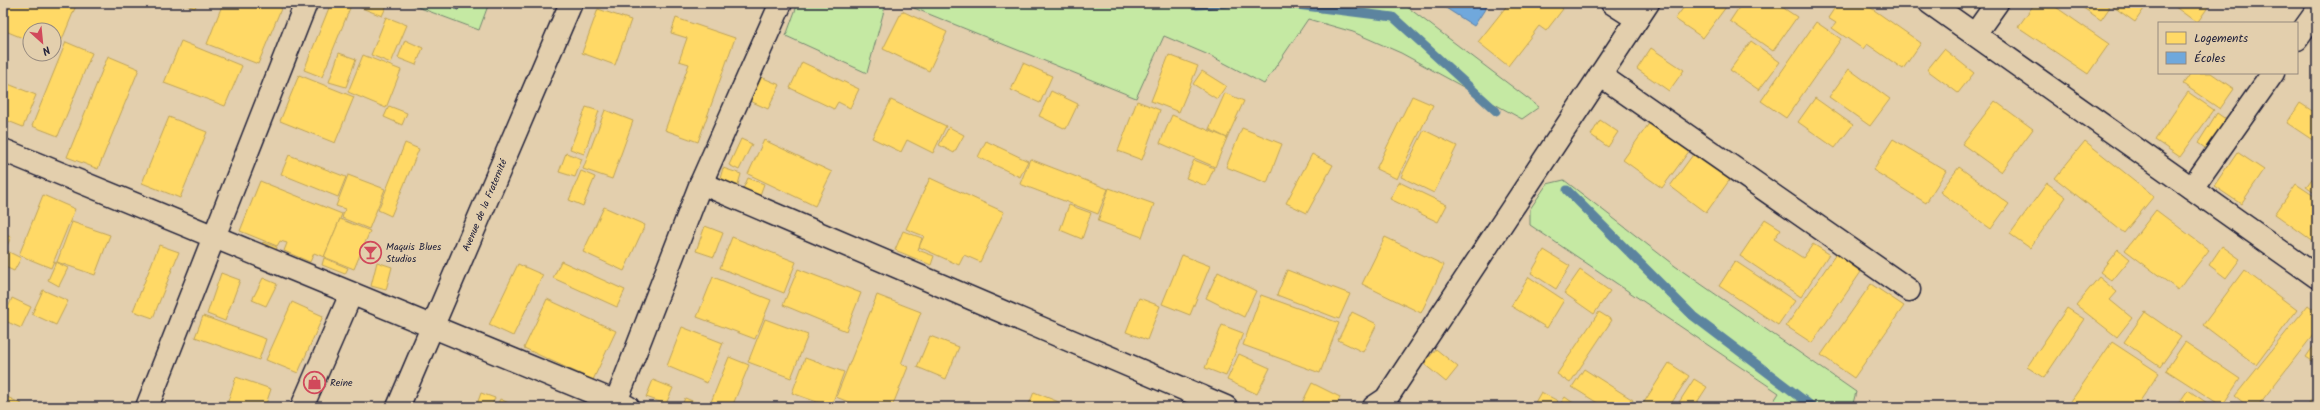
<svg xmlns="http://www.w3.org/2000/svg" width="2320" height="410" font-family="Kalam,sans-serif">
	<rect width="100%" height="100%" fill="#e3cfad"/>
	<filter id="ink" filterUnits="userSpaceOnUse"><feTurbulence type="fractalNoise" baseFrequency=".025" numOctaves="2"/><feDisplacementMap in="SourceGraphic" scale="8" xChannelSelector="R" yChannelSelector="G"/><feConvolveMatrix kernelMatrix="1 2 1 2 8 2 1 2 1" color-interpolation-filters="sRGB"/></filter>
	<g filter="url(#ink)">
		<g fill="#c5e9a3" stroke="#74866f">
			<polygon points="407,3 489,3 479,30"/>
			<polygon points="798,3 886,3 867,73 786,36"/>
			<polygon points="910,3 1402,3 1539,107 1522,119 1401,53 1353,32 1308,19 1264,84 1211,56 1164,36 1136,98 909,6"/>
			<polygon points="1564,180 1675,266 1856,392 1852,407 1770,407 1779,393 1530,225 1530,209 1547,184"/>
		</g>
		<g fill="#ffd966" stroke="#bda259">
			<polygon points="3,3 77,3 57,52 54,51 54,30 30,30 30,41 3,30"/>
			<polygon points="181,3 197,3 195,8"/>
			<polygon points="223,3 283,4 258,64 207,44"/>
			<polygon points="331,3 352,3 322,77 304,70"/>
			<polygon points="361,3 388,3 382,16 359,7"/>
			<polygon points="1509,3 1556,3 1563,9 1546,31 1539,26 1508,66 1478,42"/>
			<polygon points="1687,3 1729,3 1703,38 1675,19"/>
			<polygon points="1742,3 1776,3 1797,17 1773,51 1730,21"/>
			<polygon points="1838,3 1864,3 1921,43 1903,69 1867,44 1863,49 1832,28 1836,23 1828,18"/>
			<polygon points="2035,3 2050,3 2109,44 2088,74 2018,27"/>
			<polygon points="2076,3 2104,3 2110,7 2101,20"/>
			<polygon points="2108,3 2148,3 2135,22"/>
			<polygon points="2170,3 2211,3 2197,23"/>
			<polygon points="598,9 631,20 615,65 582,53"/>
			<polygon points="902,11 947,32 929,71 883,49"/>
			<polygon points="386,17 407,25 391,63 371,55"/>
			<polygon points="676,18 735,38 698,142 665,130 689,64 679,61 687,38 671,33"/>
			<polygon points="1816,22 1841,39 1786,118 1761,101"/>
			<polygon points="405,40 423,48 416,65 398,58"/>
			<polygon points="181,41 242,66 225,106 164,83"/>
			<polygon points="1751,41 1780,62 1759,90 1730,70"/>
			<polygon points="66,42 92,53 58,136 32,126"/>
			<polygon points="1651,48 1684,70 1669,91 1637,69"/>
			<polygon points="1944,49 1974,73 1958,93 1927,70"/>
			<polygon points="339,53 356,59 346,87 329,82"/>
			<polygon points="363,55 401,70 386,108 348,92"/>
			<polygon points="1169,55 1198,66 1179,112 1151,101"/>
			<polygon points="108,56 139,69 98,169 67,157"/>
			<polygon points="802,62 859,89 850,108 838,102 834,109 790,88"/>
			<polygon points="1023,63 1052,76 1040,103 1011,90"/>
			<polygon points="1849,69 1890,99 1870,126 1829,97"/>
			<polygon points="1202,71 1226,86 1217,99 1193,84"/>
			<polygon points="2191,73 2211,73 2234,89 2220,109 2183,84"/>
			<polygon points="299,75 354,97 335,143 280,121"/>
			<polygon points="761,77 780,85 768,109 750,101"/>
			<polygon points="3,82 36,95 23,127 3,119"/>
			<polygon points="1051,91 1078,104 1066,129 1039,116"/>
			<polygon points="2188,92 2214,110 2180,157 2155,140"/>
			<polygon points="1225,93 1244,101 1227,138 1209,129"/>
			<polygon points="1412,96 1433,105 1397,179 1376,169"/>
			<polygon points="1815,98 1853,125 1835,148 1798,122"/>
			<polygon points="891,100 946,126 933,153 907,140 901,152 872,138"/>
			<polygon points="1137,101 1160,110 1142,160 1118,151"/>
			<polygon points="1995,101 2033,129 2001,172 1962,144"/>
			<polygon points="2300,103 2317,114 2317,143 2287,123"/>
			<polygon points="389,106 407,113 402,125 384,117"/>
			<polygon points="586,107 599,111 584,154 570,149"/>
			<polygon points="605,110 633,121 612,179 583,169"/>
			<polygon points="2217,113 2227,120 2208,150 2198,143"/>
			<polygon points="1172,115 1227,138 1215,167 1160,143"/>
			<polygon points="169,117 207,132 180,198 142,183"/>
			<polygon points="1600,120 1618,132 1608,147 1591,135"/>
			<polygon points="1650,122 1690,150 1662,188 1623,160"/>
			<polygon points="949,127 964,135 954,153 939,145"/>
			<polygon points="1242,128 1282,144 1267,183 1226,167"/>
			<polygon points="1424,130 1457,146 1434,193 1401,177"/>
			<polygon points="741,139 752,144 739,170 729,165"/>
			<polygon points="1893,139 1946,171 1926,203 1873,170"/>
			<polygon points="764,140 832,172 815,206 748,174"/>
			<polygon points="986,141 1028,161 1020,177 978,157"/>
			<polygon points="2085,141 2154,196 2124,233 2055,178"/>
			<polygon points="405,143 419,149 391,216 378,210"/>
			<polygon points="1695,152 1731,178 1706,213 1670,186"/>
			<polygon points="2237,152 2264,170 2241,204 2214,186"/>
			<polygon points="566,153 582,159 575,177 559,172"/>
			<polygon points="1312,154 1333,165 1307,213 1286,203"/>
			<polygon points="289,155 346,177 338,197 281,174"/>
			<polygon points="1030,159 1108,189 1098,214 1020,184"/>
			<polygon points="1194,160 1214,168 1206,186 1186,178"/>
			<polygon points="1959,167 2009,204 1991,229 1940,192"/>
			<polygon points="723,168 741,174 737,188 719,182"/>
			<polygon points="581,171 595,177 583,206 569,200"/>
			<polygon points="2317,172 2317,195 2306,187"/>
			<polygon points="348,175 385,189 369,229 342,218 345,209 336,206"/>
			<polygon points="748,178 764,184 760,195 743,189"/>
			<polygon points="930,178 1004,212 980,262 964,255 959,265 919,247 924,236 906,229"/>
			<polygon points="260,181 342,214 324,257 314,253 310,262 284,251 287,243 280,241 277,246 240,231"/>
			<polygon points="1399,182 1447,205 1438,222 1390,199"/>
			<polygon points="2047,183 2066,197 2030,248 2010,234"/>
			<polygon points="2296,184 2317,198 2317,244 2275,214"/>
			<polygon points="1109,188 1154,204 1142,237 1098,221"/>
			<polygon points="43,195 75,209 51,268 19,255"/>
			<polygon points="1069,205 1091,213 1082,239 1060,230"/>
			<polygon points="604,207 645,225 624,271 583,252"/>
			<polygon points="2156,210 2209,250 2178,290 2125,250"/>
			<polygon points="340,219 370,231 354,269 324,257"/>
			<polygon points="1765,219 1781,229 1774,239 1803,258 1813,244 1829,254 1801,297 1740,256"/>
			<polygon points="72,222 110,235 95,275 57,262"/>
			<polygon points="705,226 723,233 714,257 696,251"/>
			<polygon points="903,231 922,238 918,250 934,256 931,265 895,250"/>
			<polygon points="3,234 11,237 5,250 21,258 14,271 3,266"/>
			<polygon points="732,237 796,262 784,293 720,268"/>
			<polygon points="1385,237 1444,265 1421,313 1362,284"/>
			<polygon points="263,242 277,247 274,258 259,252"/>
			<polygon points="159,245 179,252 153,318 133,311"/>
			<polygon points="2222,246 2240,259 2226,278 2209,265"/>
			<polygon points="2118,249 2130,259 2112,281 2100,272"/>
			<polygon points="1544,250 1570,266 1556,289 1531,273"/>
			<polygon points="1836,254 1861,272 1812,343 1786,326"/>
			<polygon points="1182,255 1210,266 1190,315 1162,304"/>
			<polygon points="324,258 348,268 345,274 322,265"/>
			<polygon points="561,261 625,290 617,307 553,278"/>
			<polygon points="1735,261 1795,301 1778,325 1719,286"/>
			<polygon points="56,262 68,268 59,286 48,280"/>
			<polygon points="377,262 392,267 386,290 371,286"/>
			<polygon points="518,264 543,275 513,336 489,325"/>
			<polygon points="798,269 861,293 846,331 783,305"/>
			<polygon points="1287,270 1350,294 1339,319 1277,295"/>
			<polygon points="1580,270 1610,291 1594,314 1564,293"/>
			<polygon points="2244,270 2297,310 2256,365 2203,325"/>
			<polygon points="1218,272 1256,291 1244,317 1206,298"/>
			<polygon points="221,273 240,280 225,321 207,314"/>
			<polygon points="713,277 771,300 755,339 697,317"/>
			<polygon points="1529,277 1564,300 1547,328 1511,306"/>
			<polygon points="2099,277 2117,292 2110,300 2132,318 2117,337 2076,305"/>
			<polygon points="263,278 277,284 266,306 252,300"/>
			<polygon points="1871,284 1904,306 1854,378 1821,355"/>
			<polygon points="43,290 68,301 56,325 32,314"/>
			<polygon points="877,295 921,312 901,364 908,367 892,407 861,407 836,397"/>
			<polygon points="1261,295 1339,323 1320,373 1243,345"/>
			<polygon points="12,298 31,307 21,328 3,320"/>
			<polygon points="1139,298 1160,306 1147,340 1126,332"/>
			<polygon points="547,299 616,331 593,380 524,348"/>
			<polygon points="292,302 323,316 298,373 266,360"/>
			<polygon points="2308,305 2317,312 2317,330 2257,407 2249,407 2235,396"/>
			<polygon points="2067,308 2084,319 2044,378 2027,367"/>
			<polygon points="1352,312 1377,324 1363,352 1338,340"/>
			<polygon points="1599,312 1612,320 1570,383 1557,374"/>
			<polygon points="2145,312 2181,337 2160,367 2124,342"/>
			<polygon points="203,316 266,339 259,360 195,337"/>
			<polygon points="765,319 808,335 791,378 748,362"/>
			<polygon points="1222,325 1243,333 1226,376 1205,368"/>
			<polygon points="682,327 723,343 707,383 667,366"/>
			<polygon points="930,336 959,347 946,379 917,367"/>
			<polygon points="2317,341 2317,364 2306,357"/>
			<polygon points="2112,342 2159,373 2138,404 2143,407 2073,407 2069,404"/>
			<polygon points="2185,342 2240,379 2222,406 2166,370"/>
			<polygon points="1436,349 1458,367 1446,382 1424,364"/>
			<polygon points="1239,354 1270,368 1257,394 1227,380"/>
			<polygon points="729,357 749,365 732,407 709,407"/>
			<polygon points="805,358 844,372 831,407 792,393"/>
			<polygon points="1669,363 1689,376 1669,407 1641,407"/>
			<polygon points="1584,369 1633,400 1629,407 1604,407 1572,387"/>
			<polygon points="236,377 271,389 265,407 226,407"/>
			<polygon points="1694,379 1707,387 1694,407 1676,407"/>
			<polygon points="653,380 673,388 666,404 646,397"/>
			<polygon points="1312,383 1340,397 1336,407 1300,407"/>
			<polygon points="2188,390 2213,407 2176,407"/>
			<polygon points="1034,392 1071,407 1028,407"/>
			<polygon points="1541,392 1558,401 1554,407 1533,406"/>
			<polygon points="2317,392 2317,407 2306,407"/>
			<polygon points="481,393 495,398 491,407 476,407"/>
			<polygon points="3,395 22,404 20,407 3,407"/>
			<polygon points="1565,397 1579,407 1558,407"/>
			<polygon points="685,398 707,407 681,407"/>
			<polygon points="500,399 517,407 496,407"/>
		</g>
		<polygon fill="#6fa8dc" stroke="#5880ac" points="1438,3 1489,3 1474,26"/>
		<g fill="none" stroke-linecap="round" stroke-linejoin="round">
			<g stroke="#5b849f" stroke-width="9">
				<polyline points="1191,3 1197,5 1229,3"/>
				<polyline points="1281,3 1393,17 1496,111"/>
				<polyline points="1567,190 1693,316 1813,407"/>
			</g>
		</g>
		<polygon fill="#ddc9fa" stroke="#22223b" points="442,3 461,3 458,10"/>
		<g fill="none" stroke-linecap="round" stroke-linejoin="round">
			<defs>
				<g id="street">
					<polyline points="1612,3 1637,19"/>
					<polyline points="1930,3 2317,277"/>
					<polyline points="1975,34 1997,3"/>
					<polyline points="2297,39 2317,11"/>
					<polyline points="1600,75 1909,290"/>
					<polyline points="3,150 628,407"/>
					<polyline points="701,183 1226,407"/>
					<polyline points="2192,188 2273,73"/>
					<polyline points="147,407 306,3"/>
					<polyline points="302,407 351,294"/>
					<polyline points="614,407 701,183 781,3"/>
					<polyline points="1374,407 1386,399 1648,3"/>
				</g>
				<polyline id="secondary" points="398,407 571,3"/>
			</defs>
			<use href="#street" stroke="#22223b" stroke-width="25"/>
			<use href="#secondary" stroke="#22223b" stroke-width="25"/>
			<use href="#street" stroke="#e3cfad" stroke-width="22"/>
			<use href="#secondary" stroke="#e3cfad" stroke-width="22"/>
		</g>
	</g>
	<defs>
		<symbol id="bar-ring" viewBox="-11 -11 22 22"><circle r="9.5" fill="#e3cfad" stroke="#d1495b" stroke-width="1.5"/><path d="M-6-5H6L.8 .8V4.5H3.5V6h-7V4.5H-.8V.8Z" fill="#d1495b"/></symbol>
		<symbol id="shop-ring" viewBox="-11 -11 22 22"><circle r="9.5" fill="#e3cfad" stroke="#d1495b" stroke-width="1.5"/><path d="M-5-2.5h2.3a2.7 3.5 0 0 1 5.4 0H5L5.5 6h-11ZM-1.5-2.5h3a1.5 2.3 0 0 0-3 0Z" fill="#d1495b"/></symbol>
	</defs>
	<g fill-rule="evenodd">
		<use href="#bar-ring" x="358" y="240" width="25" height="25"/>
		<use href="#shop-ring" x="302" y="370" width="25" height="25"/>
	</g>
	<g text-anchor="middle" stroke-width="4" stroke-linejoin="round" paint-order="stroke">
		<g font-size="10" fill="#22223b" stroke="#e3cfad">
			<text transform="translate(484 205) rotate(-67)" y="4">Avenue de la Fraternité</text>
		</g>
		<g font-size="10" fill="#22223b" stroke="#e3cfad" text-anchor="start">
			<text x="386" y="250">Maquis Blues<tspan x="386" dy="12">Studios</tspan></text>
			<text x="330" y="386">Reine</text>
		</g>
	</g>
	<rect width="2320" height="410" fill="none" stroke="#e3cfad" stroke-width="16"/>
	<rect x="8" y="8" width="2304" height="394" fill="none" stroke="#22223b" stroke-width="1.5" filter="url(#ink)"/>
	<rect x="2158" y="22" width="140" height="52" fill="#e3cfad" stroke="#968a7f"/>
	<rect x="2166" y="32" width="20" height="12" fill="#ffd966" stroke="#968a7f"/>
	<text x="2194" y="42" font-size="12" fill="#22223b">Logements</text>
	<rect x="2166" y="52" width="20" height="12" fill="#6fa8dc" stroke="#968a7f"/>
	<text x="2194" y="62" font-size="12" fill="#22223b">Écoles</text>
	<g transform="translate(42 42) rotate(153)"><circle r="19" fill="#e3cfad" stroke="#968a7f"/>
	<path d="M0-3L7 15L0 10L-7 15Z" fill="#d1495b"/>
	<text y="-6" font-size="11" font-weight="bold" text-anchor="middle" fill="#22223b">N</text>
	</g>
</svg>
